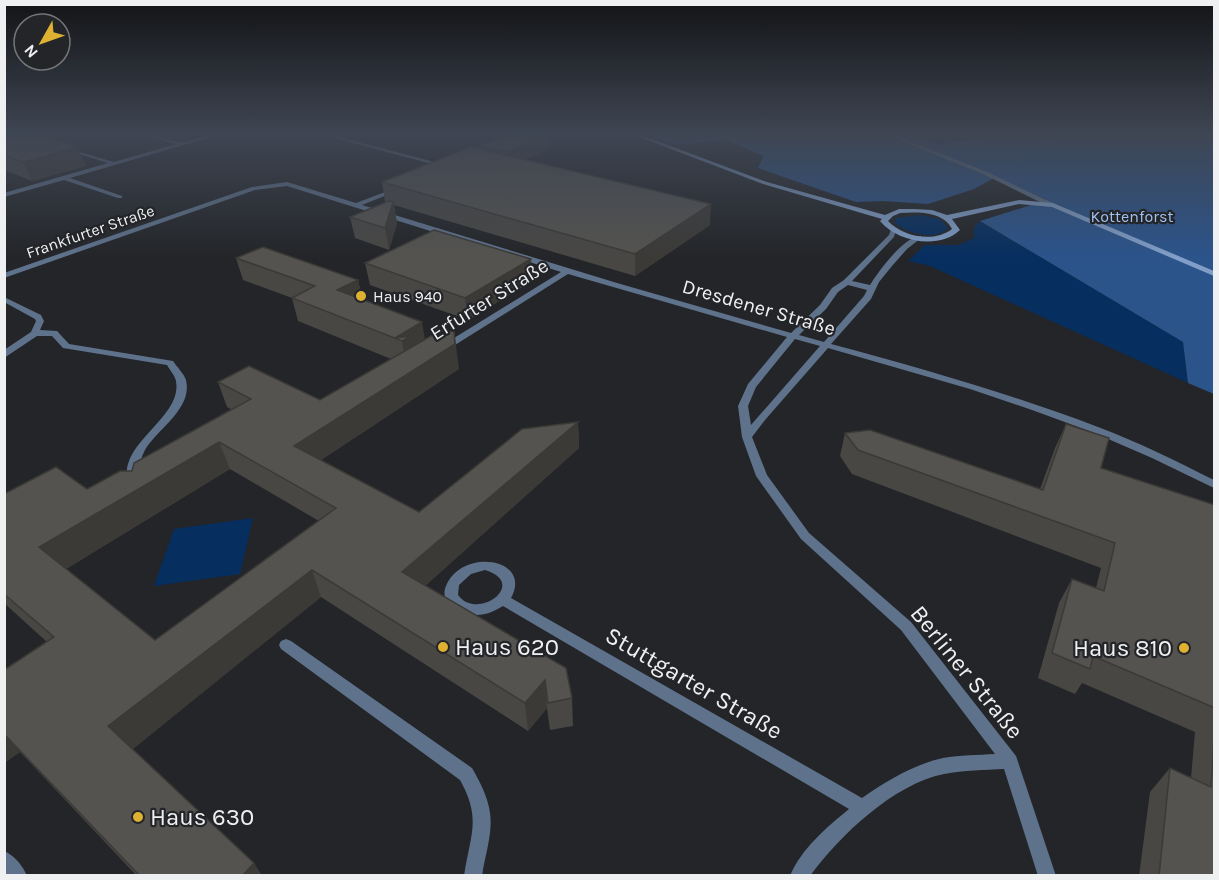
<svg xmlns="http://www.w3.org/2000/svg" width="1219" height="880" font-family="Karla,sans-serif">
	<rect width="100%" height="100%" fill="#232528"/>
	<g fill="#062e5f">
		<polygon points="911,135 994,135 940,145"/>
		<path d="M919,215L940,219L948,228C936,241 907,234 895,223L896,218Z"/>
		<polygon points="980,221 1183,342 1188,383 930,266 908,261 925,245 959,245 974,238 974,227"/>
		<polygon points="253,518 240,574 154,586 174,529"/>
	</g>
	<polygon fill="#2b548b" points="648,135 911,135 940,145 994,135 1033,135 1045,139 1059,135 1214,135 1214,394 1188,383 1183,342 980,221 1047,200 996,177 974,189 928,204 883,201 856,202 758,168 764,156 727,140 675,145"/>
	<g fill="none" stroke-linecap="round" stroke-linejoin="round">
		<g fill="#5f728c" fill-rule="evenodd">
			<path d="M146,135C159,134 172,143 184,142C196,140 206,134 218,135L70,178L122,196V198H118L64,180L4,197V193L108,163L66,150V148L114,162L176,144Z"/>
			<polygon points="323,135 331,135 450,166 447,168"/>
			<path d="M287,182L356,203L393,189H397V191L362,205L617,283L791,333L820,305L832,288L844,280L889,235L891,229L896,230L894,237L852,281L870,285C878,272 905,235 921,236V238L907,249L892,266L879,282L871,299L831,344C921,368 1011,394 1098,427C1138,442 1176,461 1214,480V488L1152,458L1092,432L1032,410L970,389L828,348L765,420L752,437L767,475L809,533L911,622L1016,756L1056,876H1038L1004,769C985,770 964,770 944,774C894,784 840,835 810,876H790C801,849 827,827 849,809L503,606C495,611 486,615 477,615C462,615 438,604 446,586C462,547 533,558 511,598L862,798C886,781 915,764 943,758C960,755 978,755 995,754L901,630L801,539L756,476L742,437L738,406L748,384L787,337L568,274L447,350H441V346L561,272L287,186L255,190L4,278V273L252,187ZM848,285L867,290L864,296L824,342L799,335L826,309L838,292ZM795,339L820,346L751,425L748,406L756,387ZM485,570C529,583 478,622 458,595L459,585L471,574Z"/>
			<path d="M4,297L41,315L44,321L40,330L57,331L69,344L173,361C177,367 184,374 186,380C193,409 157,429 145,450C137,465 142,474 137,486L133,487L127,483C127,477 126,470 128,464C136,435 182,412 176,381C175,376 170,370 167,365L63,348L52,336H37L4,358V350L31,332L36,321L35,319L4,302Z"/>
			<path d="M286,639L291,641L472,768C480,782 488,797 490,813C493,833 485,855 482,876H464C470,835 482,819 460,780L281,649L279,645L281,641Z"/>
			<path d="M4,851C14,855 23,866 27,876H6Z"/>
		</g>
		<polygon fill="#5f728c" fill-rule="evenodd" points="887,135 894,135 987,172 1057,205 1050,207 983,174"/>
		<path fill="#809ec7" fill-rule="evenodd" d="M634,135H641L767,182L885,215L899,209H914L932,210L947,215L1019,200L1053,203L1214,271V276L1052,207L1019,204L952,219L960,230C939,250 897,242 880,221L882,219L763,184ZM900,213C917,212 943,211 952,229C934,243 903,237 888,221L893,216Z"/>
	</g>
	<g fill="#484744" fill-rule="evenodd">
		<polygon points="4,135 86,166 32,181 4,170"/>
		<polygon points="479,146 550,148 524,160 710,225 635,276 394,205 397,223 389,250 355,238 350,217 385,202 382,182 479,149"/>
		<path d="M236,258L358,280L363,300L425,340L459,369L321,460L419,512L578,422L579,448L425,586L572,698L573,726L550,730L547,708L528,731L321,597L132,749L254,863L262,876H137L20,752L4,763V670L47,642L4,603V494L87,489L132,471L231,409L227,407L218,382L320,400L391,359L298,321L292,298L243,280ZM230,469L319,521L155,640L66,569Z"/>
		<polygon points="531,259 532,281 468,320 370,285 365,263"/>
		<polygon points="1066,424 1101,468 1215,505 1215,876 1139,876 1150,792 1170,768 1191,778 1195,732 1082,683 1075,694 1038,678 1059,603 1072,579 1096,588 1101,568 852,474 840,456 845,433 1040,489 1055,448"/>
	</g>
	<g fill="#3b3a37">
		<polygon points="549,135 550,148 508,167 507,152"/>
		<polygon points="78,147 86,166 32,181 23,162"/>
		<polygon points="393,202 397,223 389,250 385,228"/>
		<polygon points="711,204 710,225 635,276 635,254"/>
		<polygon points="531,259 532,281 468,320 465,298"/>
		<polygon points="358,280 363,303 337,290"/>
		<polygon points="422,322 426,346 406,366 402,341 395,338"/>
		<polygon points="454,331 459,369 302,472 294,446"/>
		<polygon points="578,422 579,448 409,600 402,572"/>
		<polygon points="219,442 230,469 57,574 39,547"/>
		<polygon points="312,570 321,597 127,754 108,726"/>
		<polygon points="545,680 547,708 528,731 525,703"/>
		<polygon points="4,735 20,752 4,763"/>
		<polygon points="254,863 262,876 242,876"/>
	</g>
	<g fill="#54534f" stroke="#3b3a37" stroke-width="1.5" fill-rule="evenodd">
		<polygon points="4,135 40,135 78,147 23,162 4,155"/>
		<polygon points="508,135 549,135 507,152 479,146"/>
		<polygon points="471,147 711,204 635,254 382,182"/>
		<polygon points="389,201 393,202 385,228 350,217"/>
		<polygon points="434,230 531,259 465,298 365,263"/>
		<polygon points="263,247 358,280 337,290 422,322 395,338 411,336 402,341 292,298 315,286 236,258"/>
		<path d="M454,331L455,344L294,446L419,512L522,429L578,422L402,572L566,668L572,698L548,703L545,680L525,703L312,570L108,726L254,863L242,876H140L4,734V670L54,637L4,594V494L56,467L87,489L120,471H132L134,463L251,399L218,382L249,366L320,400L436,333ZM219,442L336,508L155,640L39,547Z"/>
		<polygon points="1066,424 1109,438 1101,468 1215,505 1215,708 1093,656 1090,669 1052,653 1072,579 1104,591 1115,543 858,450 845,433 870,430 1043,490"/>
		<polygon points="1215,724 1215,876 1159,876 1170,768 1211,787"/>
	</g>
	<linearGradient id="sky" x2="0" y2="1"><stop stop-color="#131416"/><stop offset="0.52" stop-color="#3f4653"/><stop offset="1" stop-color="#3f4653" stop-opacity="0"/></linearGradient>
	<rect width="1219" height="258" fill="url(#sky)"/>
	<g fill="#deb133" stroke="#232528" stroke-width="2">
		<circle cx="361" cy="296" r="6"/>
		<circle cx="443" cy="647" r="6"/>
		<circle cx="1184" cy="648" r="6"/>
		<circle cx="138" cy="817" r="6"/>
	</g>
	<g text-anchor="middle" stroke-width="4.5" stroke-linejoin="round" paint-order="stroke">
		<g font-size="16" fill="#9ec2f3" stroke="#232528">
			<text x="1132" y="222">Kottenforst</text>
		</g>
		<g font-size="16" fill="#eff0f2" stroke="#232528">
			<text transform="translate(90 231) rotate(-19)" y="6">Frankfurter Straße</text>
		</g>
		<g font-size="16" fill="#eff0f2" stroke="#232528" text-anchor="start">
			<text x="373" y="302">Haus 940</text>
		</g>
		<g font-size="20" fill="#eff0f2" stroke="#232528">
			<text transform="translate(489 299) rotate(-32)" y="7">Erfurter Straße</text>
			<text transform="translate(759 307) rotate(16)" y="7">Dresdener Straße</text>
		</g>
		<g font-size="24" fill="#eff0f2" stroke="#232528" text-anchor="start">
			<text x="455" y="655">Haus 620</text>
			<text x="1172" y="656" text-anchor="end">Haus 810</text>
			<text x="150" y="825">Haus 630</text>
		</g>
		<g font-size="24" fill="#eff0f2" stroke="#232528">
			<text transform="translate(967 672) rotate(51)" y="8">Berliner Straße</text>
			<text transform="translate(694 683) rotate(30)" y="8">Stuttgarter Straße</text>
		</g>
	</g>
	<rect width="1219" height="880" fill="none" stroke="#eff0f2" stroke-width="12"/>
	<g transform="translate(42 42) rotate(230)"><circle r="28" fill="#232528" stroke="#757679" stroke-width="1.5"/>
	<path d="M0-4.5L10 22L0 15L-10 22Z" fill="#deb133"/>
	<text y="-9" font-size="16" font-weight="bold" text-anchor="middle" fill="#eff0f2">N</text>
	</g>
</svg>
